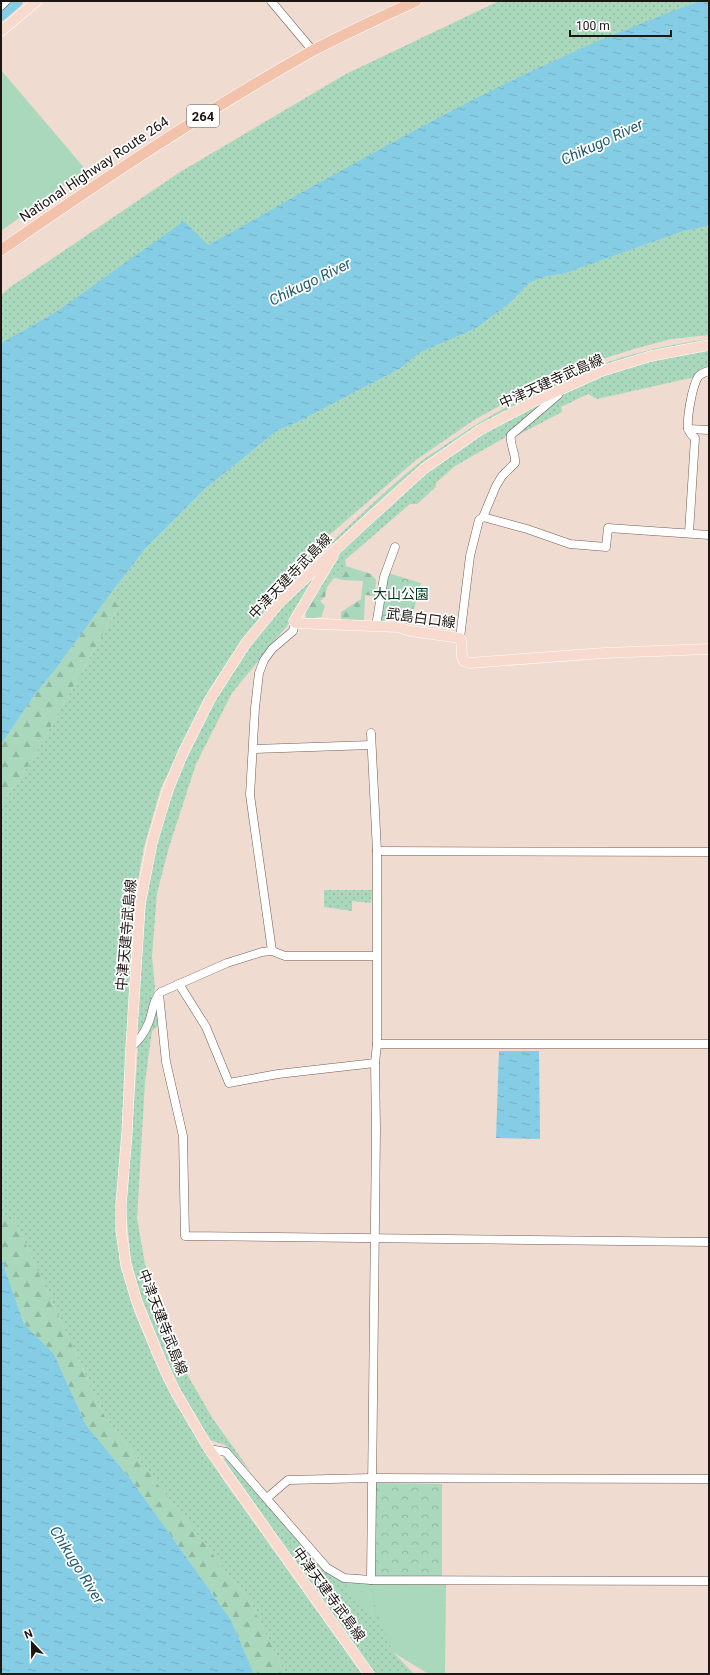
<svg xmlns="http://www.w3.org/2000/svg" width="710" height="1675" font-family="Roboto,'Noto Sans JP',sans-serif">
	<defs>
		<pattern id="grass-dots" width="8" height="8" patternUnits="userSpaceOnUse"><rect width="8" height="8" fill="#a9d8bd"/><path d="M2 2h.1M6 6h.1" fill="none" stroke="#91b9a2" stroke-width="1.8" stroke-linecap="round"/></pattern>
		<pattern id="forest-firs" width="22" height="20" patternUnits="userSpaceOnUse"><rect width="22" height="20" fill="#a9d8bd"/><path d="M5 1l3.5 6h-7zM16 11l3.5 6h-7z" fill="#91b9a2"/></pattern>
		<pattern id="park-crowns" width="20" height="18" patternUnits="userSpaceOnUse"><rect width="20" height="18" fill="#a9d8bd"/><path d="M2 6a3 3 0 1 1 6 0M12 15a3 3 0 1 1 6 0" fill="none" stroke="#91b9a2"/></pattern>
		<pattern id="water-ripples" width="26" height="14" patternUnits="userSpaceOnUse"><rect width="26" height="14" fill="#84cde4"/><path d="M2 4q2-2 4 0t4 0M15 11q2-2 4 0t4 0" fill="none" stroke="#72afc3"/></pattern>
	</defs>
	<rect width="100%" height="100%" fill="#f0dbd1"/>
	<g fill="url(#grass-dots)">
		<polygon points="499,1 699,1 560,58 510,82 396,141 208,245 59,310 1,343 1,295 9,288 180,172 346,74"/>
		<polygon points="707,225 709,231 709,335 671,339 634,349 596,361 528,390 474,420 416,460 327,537 305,562 297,577 242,639 203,701 161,788 144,847 134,902 122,1133 116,1210 120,1264 134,1311 163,1380 222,1478 362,1674 287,1674 282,1667 251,1603 105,1417 16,1223 1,1214 1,805 31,762 118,607 111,593 145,549 207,487 278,430 296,423 401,368 421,352 475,329 510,303 529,283 544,277 566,273 681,232"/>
		<path d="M709,339V341L657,351L477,428L421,464L328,548H327L336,538C363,513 390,486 419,463C430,454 443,447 454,439C532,387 616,351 709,339Z"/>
		<polygon points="709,349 709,368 695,377 597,399 588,394 561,407 562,412 516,436 569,390 608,373 657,359"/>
		<polygon points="552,397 504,438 455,466 436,483 436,487 417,504 410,504 345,560 346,566 330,578 305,609 345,544 430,469 483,434"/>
		<polygon points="327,561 291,621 232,693 196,764 169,847 157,893 152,956 155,988 146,1023 136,1035 146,902 158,838 180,772 215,701 252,643 284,604"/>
		<polygon points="324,890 372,890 371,903 352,901 352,911 324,907"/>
		<polygon points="157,1004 157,1027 152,1031 145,1082 137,1218 145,1264 177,1357 213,1419 251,1472 225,1445 210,1440 176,1382 142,1300 131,1261 126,1211 138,1048 151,1024"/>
		<polygon points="229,1457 345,1582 374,1617 371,1585 393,1652 414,1674 375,1674 223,1459"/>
	</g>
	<g fill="url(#forest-firs)">
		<polygon points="346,566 371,574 376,580 375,596 365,595 364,621 341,621 341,612 361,599 363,581 343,580 334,578 327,587 325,597 320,601 325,606 321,617 306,619 305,609 330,578"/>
		<polygon points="111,593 118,607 31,762 1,805 2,743 36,693 55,670"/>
		<polygon points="1,1214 16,1223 105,1417 251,1603 282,1667 287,1674 254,1674 231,1620 132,1481 86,1425 54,1354 24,1324 1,1257"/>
	</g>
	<g fill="url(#park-crowns)">
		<polygon points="388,573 421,583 409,627 380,623"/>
		<polygon points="376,1483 442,1484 442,1576 446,1584 445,1674 429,1674 393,1652 376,1610 371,1585"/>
	</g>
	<g fill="#a9d8bd">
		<polygon points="1,70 86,170 1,231"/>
		<polygon points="345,1582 441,1583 445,1587 445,1674 429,1674 393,1652 376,1610 373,1592 375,1618 347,1588"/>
	</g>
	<g fill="url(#water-ripples)">
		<path d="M699,1H709V225L681,232L566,273L544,277L529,283L510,303L475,329L421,352L401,368L296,423L278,430L207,487L145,549L111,593L55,670L36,693L2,743L1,759V343L59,310L184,221L208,245C324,181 439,113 560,58C605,37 653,19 699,1Z"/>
		<polygon points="499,1051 539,1051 540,1139 496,1138"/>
		<polygon points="1,1257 24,1324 54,1354 86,1425 132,1481 231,1620 254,1674 1,1674"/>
	</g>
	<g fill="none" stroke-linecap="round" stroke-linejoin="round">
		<polyline stroke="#84cde4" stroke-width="12" points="1,15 17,1"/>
		<defs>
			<g id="minor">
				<polyline points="271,1 313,51"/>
				<polyline points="1,6 6,1"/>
				<polyline points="688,429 709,430"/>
				<polyline points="483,517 527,529 570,544 606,547 608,528 709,535"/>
				<path d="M689,533L695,438C691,435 689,432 688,428C687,417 692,387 698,377C701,373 705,372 709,371"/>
				<polyline points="376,626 384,577 395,547"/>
				<path d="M460,638L470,556L479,520L483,517L496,486L502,476L515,463C516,453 509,444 511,435L558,395L561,390"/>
				<polyline points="254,749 371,745"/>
				<polyline points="377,851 709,852"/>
				<polyline points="272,951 250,795 255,708 259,673 264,660 272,649 293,631 295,623"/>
				<polyline points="179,984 206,1027 229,1083 278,1074 375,1063"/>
				<polyline points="159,994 166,1062 183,1136 185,1236 709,1242"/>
				<polyline points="377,1044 709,1044"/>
				<path d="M131,1047C138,1042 145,1032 148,1024C153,1014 152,1000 161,992L227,963L262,952L272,951L285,956H376"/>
				<polyline points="209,1449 226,1452 327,1568 344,1578 371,1580 709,1581"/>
				<polyline points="267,1498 288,1480 372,1478 709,1479"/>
				<polyline points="371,1580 376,1130 375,1063 377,1044 377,851 371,733"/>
			</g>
			<g id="major">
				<polyline points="1,31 37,1"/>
				<path d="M333,556L294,621L295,623L398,627L410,631L460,638C464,646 459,654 464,661L469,663L604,653L709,649"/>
				<polyline points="369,1674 209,1449 175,1391 159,1357 137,1302 126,1265 121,1230 121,1204 127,1133 131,1047 140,904 152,843 167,792 183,753 210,699 246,643 279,603 362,525 425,468 480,430 533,402 602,371 651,356 709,345"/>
			</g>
			<path id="highway" d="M1,250C102,180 205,111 312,51C346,33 381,17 416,1"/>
		</defs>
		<use href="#minor" stroke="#715e56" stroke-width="9"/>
		<use href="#major" stroke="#fff" stroke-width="11"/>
		<use href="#highway" stroke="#fff" stroke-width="12"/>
		<use href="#minor" stroke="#fff" stroke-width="8"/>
		<use href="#major" stroke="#f7dacd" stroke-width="10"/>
		<use href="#highway" stroke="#f2c2ab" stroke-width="11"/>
	</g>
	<g text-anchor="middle" stroke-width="3.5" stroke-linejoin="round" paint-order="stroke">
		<rect fill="#fff" stroke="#625c5a" stroke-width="1" x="187" y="105" width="32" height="22" rx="3"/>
		<g font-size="13" font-weight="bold" fill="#1e1613">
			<text x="203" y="121">264</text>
		</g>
		<g font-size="14" fill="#1e1613" stroke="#fff">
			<text transform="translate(94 169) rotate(-34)" y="5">National Highway Route 264</text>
			<text transform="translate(551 381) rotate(-24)" y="5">中津天建寺武島線</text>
			<text transform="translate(290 576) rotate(-46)" y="5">中津天建寺武島線</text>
			<text transform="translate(421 618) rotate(8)" y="5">武島白口線</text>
			<text transform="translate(126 935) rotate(-85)" y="5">中津天建寺武島線</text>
			<text transform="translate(163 1322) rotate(69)" y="5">中津天建寺武島線</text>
			<text transform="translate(329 1594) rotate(54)" y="5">中津天建寺武島線</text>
		</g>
		<g font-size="14" fill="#043721" stroke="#fff">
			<text x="401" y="599">大山公園</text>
		</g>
		<g font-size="15" font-style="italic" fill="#235e6f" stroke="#fff">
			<text transform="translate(602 142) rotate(-25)" y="5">Chikugo River</text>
			<text transform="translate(310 282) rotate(-26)" y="5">Chikugo River</text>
			<text transform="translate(77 1565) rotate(58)" y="5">Chikugo River</text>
		</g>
	</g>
	<rect width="710" height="1675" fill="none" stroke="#1e1613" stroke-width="4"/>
	<g transform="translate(32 1643) rotate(338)" stroke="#ffffff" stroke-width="3" paint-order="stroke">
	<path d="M0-3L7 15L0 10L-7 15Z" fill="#1e1613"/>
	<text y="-6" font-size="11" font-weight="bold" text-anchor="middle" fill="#1e1613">N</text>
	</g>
	<path d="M570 30v6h101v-6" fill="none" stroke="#1e1613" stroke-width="2"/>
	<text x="576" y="30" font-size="12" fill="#1e1613" stroke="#ffffff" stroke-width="3" paint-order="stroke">100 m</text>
</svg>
